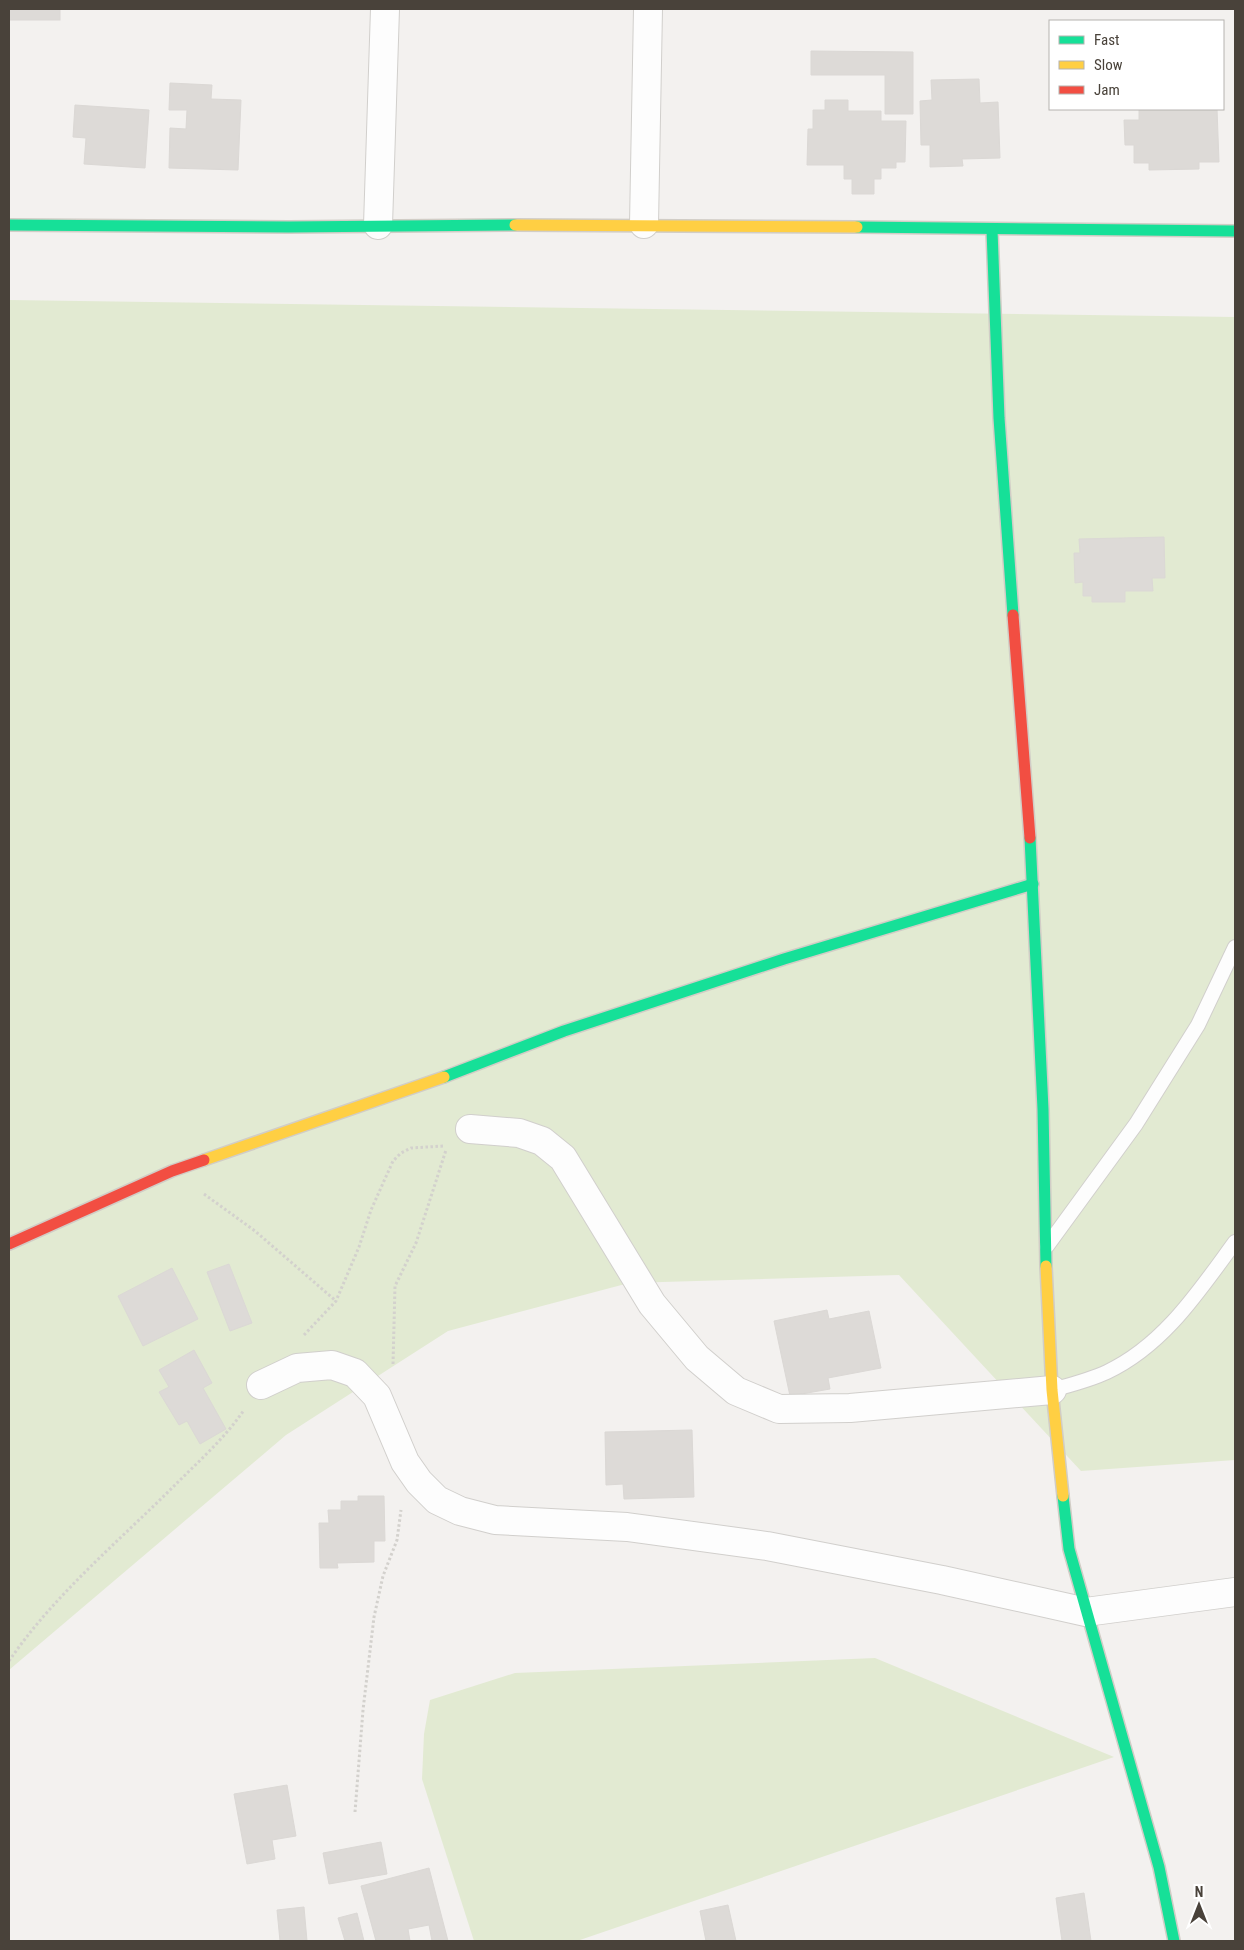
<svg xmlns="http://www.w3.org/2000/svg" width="1244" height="1950" font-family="'Roboto Condensed',sans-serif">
	<rect width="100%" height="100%" fill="#f3f1ef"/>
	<g fill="#e2ead2">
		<polygon points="9,300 1235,317 1235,1460 1081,1471 899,1275 629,1283 448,1331 286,1435 9,1670"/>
		<polygon points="875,1658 1114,1757 577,1941 474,1941 422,1779 424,1734 430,1700 515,1673"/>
	</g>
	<g fill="#dddad7" stroke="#dbd8d5">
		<rect x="9" y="9" width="51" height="11"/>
		<polygon points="811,51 913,52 913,114 885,114 885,75 811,75"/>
		<polygon points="979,79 980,103 998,102 1000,158 962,159 963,166 930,167 930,145 921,145 920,101 932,100 931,80"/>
		<polygon points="170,83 212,85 211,99 241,100 238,170 169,168 170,128 186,129 187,110 169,110"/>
		<polygon points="825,100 848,100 848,111 881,111 881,121 906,121 905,162 896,162 896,168 881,168 881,179 874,179 874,194 852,194 852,179 844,179 844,165 807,165 808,129 813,129 813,110 825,110"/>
		<polygon points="75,105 149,110 145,168 84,164 86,138 73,137"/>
		<polygon points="1139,109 1217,109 1219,162 1199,162 1199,169 1149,170 1149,163 1134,163 1134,145 1125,145 1124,120 1139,120"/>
		<polygon points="1164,537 1165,578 1152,578 1153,591 1125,591 1125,602 1092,602 1092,596 1083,596 1083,582 1075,583 1074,553 1080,553 1079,539"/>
		<polygon points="229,1264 252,1323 230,1331 207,1272"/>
		<polygon points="172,1268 198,1319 143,1346 118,1296"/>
		<polygon points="827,1310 829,1319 869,1311 881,1368 828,1378 830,1389 790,1396 774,1321"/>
		<polygon points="194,1350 212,1383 203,1388 226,1429 200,1444 187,1421 179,1425 159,1392 169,1387 159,1370"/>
		<polygon points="692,1430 694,1497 624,1499 623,1484 606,1485 605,1432"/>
		<polygon points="358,1496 384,1496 385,1541 374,1541 374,1562 337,1563 338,1568 320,1568 319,1523 329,1523 328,1510 341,1510 341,1501 358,1501"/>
		<polygon points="287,1785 296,1836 272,1840 275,1859 247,1864 234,1794"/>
		<polygon points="381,1842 387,1874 329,1884 323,1853"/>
		<polygon points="429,1868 448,1941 432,1941 429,1925 408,1929 410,1941 376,1941 361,1886"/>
		<polygon points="1084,1893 1091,1941 1062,1941 1056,1898"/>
		<polygon points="728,1905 736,1941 706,1941 700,1911"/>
		<polygon points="304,1907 307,1941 280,1941 277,1910"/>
		<polygon points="357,1913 364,1941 345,1941 338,1918"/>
	</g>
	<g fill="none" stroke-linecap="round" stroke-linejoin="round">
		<defs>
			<g id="lane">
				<polyline points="1047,1246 1136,1124 1198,1025 1235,947"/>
				<path d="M1052,1390C1070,1385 1090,1380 1107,1372C1164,1345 1199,1291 1235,1242"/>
			</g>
			<g id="street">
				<polyline points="644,224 648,9"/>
				<polyline points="378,225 385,9"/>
				<polyline points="470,1129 519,1133 542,1141 563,1158 652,1304 697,1358 736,1391 779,1409 850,1408 1052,1390"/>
				<polyline points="261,1385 297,1368 332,1365 355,1373 377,1396 405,1462 419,1482 437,1500 460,1511 495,1520 627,1527 767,1546 942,1580 1086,1612 1235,1592"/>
			</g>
			<g id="fast">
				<polyline points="9,225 289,227 515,225"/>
				<polyline points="857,227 1235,231"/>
				<polyline points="992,230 999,418 1013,615"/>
				<polyline points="1030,838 1043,1109 1046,1266"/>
				<polyline points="444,1077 564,1031 784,959 1033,884"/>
				<polyline points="1063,1496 1069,1549 1159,1867 1174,1941"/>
			</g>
			<g id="slow">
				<polyline points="515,225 857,227"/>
				<polyline points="204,1160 444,1077"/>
				<polyline points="1046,1266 1052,1390 1063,1496"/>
			</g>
			<g id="jam">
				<polyline points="1013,615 1030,838"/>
				<polyline points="9,1244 172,1171 204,1160"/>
			</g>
		</defs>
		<use href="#lane" stroke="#d1cfcc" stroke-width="16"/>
		<use href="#street" stroke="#d1cfcc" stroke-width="30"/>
		<use href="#fast" stroke="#d1cdc6" stroke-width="14"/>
		<use href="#slow" stroke="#d1cdc6" stroke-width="14"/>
		<use href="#jam" stroke="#d1cdc6" stroke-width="14"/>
		<g stroke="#d3d1cd" stroke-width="3" stroke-dasharray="2.5 2.5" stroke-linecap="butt">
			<polyline points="204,1194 255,1231 336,1301"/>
			<polyline points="304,1335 336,1301 359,1247 371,1210 393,1161 401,1153 411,1148 444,1146"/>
			<polyline points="393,1364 395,1286 416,1243 446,1150"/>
			<path d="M9,1661C54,1595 118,1542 174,1486C198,1462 225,1438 244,1410"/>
			<polyline points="355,1812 363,1710 374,1617 383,1576 397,1540 401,1510"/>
		</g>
		<use href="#lane" stroke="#fdfdfd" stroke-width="14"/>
		<use href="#street" stroke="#fdfdfd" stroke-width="28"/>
		<use href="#fast" stroke="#16e098" stroke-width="11"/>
		<use href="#slow" stroke="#ffcf43" stroke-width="11"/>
		<use href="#jam" stroke="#f24e42" stroke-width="11"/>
	</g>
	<rect width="1244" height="1950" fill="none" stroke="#49423a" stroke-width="20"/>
	<rect x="1049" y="20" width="175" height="90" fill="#ffffff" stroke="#b6b3b0"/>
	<rect x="1059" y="36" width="25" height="8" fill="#16e098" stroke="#b6b3b0"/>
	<text x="1094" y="45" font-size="15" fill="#49423a">Fast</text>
	<rect x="1059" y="61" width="25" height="8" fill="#ffcf43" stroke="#b6b3b0"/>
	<text x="1094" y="70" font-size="15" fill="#49423a">Slow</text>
	<rect x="1059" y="86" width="25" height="8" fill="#f24e42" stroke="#b6b3b0"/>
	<text x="1094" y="95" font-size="15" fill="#49423a">Jam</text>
	<g transform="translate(1199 1905)" stroke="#ffffff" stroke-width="4" paint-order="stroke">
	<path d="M0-4L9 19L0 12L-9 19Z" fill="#49423a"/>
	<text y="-8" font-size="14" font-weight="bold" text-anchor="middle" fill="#49423a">N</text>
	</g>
</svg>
